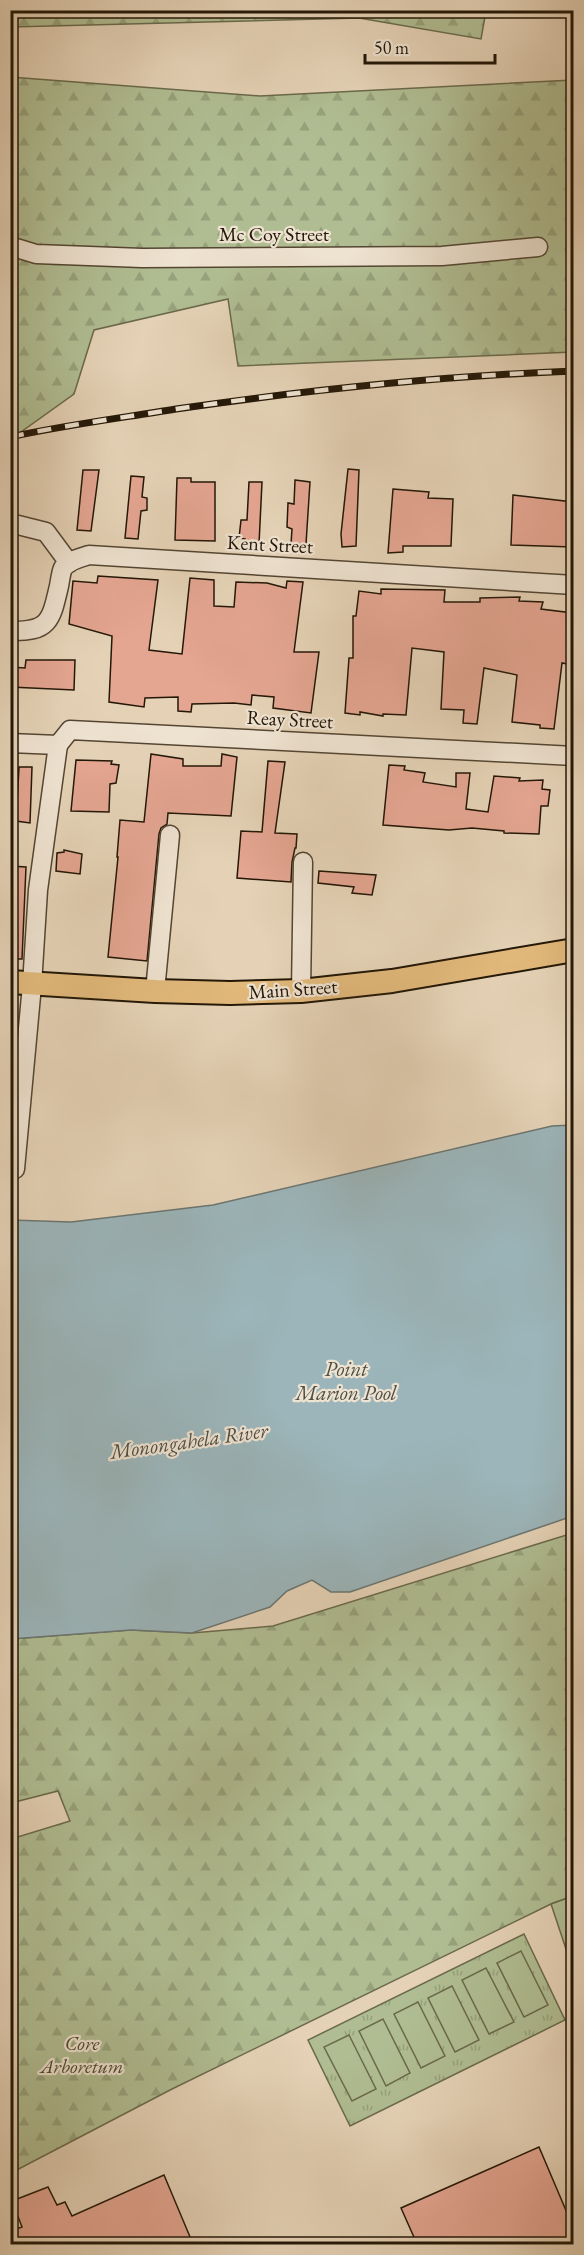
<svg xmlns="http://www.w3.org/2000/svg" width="584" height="2255" font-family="'EB Garamond',serif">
	<defs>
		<pattern id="grass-tufts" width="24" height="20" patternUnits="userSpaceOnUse" patternTransform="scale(1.5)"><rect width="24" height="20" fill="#b0bd92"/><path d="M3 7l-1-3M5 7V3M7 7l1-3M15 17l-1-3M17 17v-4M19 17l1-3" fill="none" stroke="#97a27c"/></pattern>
		<pattern id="forest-firs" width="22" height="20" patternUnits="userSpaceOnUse" patternTransform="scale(1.5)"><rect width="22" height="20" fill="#b0bd92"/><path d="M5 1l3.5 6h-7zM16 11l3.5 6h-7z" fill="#97a27c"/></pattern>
	</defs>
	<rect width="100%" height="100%" fill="#e5d2b6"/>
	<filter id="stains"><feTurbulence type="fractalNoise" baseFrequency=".00333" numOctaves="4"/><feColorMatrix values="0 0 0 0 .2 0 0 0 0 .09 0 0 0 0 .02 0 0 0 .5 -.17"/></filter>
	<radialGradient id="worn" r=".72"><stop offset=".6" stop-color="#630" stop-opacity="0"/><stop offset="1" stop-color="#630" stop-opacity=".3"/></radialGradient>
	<polygon fill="url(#grass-tufts)" stroke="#6a6a4c" stroke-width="1.5" points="524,1934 565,2020 350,2126 308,2040"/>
	<g fill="url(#forest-firs)" stroke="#6a6a4c" stroke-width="1.5">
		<polygon points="10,11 11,10 486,11 481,39 359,18 11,27"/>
		<polygon points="10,77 260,96 573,80 573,352 238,366 228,299 94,330 74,394 11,439"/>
		<polygon points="573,1533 573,1896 551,1904 172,2089 11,2173 11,1839 70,1821 58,1791 11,1803 11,1639 131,1630 192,1633 273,1626"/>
	</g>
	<g fill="#b0bd92" stroke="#6a6a4c" stroke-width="1.5">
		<polygon points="573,1896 574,1896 573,1970 551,1904"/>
		<polygon points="521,1951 548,2005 524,2017 497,1963"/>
		<polygon points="486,1968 514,2022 489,2034 462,1980"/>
		<polygon points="452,1986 479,2040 455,2052 428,1998"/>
		<polygon points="418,2002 445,2056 421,2068 394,2014"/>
		<polygon points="383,2019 410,2073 386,2086 359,2031"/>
		<polygon points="349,2035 376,2089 352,2101 324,2047"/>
	</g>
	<polygon fill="#9bb5ba" stroke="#6b7672" stroke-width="1.5" points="573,1125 573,1516 350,1592 331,1592 312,1580 287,1591 270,1607 192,1633 131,1630 11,1639 11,1220 71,1222 213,1205 552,1126"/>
	<g fill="#e4a591" stroke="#231707" stroke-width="1.5">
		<polygon points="348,469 359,470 356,546 342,547 341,534"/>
		<polygon points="83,470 99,470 91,531 77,530"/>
		<polygon points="131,476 144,477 142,497 147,498 147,510 141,511 138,539 125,538"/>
		<polygon points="177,478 191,478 191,482 215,482 215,541 175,540"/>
		<polygon points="295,480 310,482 306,544 291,544 292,529 287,527 288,503 294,504"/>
		<polygon points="249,482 262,482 259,544 246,544 245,539 239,538 241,520 247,520"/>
		<polygon points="393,489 429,492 428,498 453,499 451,546 403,546 403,552 388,553"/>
		<polygon points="513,495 573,502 573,547 511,545"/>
		<polygon points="98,576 158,580 149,650 182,654 190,578 214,580 214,606 234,607 236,582 267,583 286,588 287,581 303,582 294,652 319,652 311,713 273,708 274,697 252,695 251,705 234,703 192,704 191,712 178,711 178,697 145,698 144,707 109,702 112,636 69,624 73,581 97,583"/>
		<polygon points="381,589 445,590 444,602 480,602 480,598 520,597 519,601 543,602 541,609 573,613 573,665 562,663 554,729 540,728 540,725 512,722 517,675 484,668 477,724 463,723 464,710 441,709 444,652 412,648 406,715 383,714 383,716 360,712 360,715 345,713 349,658 353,658 353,616 356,616 359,591 381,594"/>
		<polygon points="26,660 75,660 74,690 10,687 10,667 25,668"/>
		<polygon points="151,754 183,759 183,766 221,766 222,754 237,757 231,816 168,813 167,824 161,828 159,834 147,961 108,957 118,857 117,857 120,820 144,822"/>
		<polygon points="76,760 112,761 111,764 119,765 116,783 110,784 109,812 71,811"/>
		<polygon points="268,761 285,762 275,833 297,834 296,848 295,848 292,862 291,882 237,878 241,831 262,832"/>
		<polygon points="389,765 405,766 404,770 425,773 423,782 456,787 456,773 470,773 466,809 488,812 494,776 520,778 519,781 543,780 542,789 550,790 548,806 541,806 539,834 504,833 504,831 472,828 449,830 383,825"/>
		<polygon points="19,767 32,767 30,823 16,821"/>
		<polygon points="64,850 82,854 80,874 56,871 57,853 64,852"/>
		<polygon points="10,866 26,867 22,959 10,959"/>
		<polygon points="319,871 376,875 372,895 352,893 354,887 318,883"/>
		<polygon points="539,2147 573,2227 573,2244 417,2244 401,2208"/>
		<polygon points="164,2175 193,2244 10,2244 10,2231 22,2227 12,2201 48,2187 57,2205 65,2202 72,2216"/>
	</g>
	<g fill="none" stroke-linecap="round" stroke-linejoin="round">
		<defs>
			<g id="minor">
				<polyline points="10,246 36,254 142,258 442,256 538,247"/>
				<polyline points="10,523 46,532 69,563"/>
				<path d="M10,631C49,632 51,621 59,586C60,581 61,572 63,568C69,560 80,558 89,555L574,585"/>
				<polyline points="10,743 58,745 70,730 574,756"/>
				<polyline points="155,991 170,835"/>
				<polyline points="301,991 303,862"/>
				<polyline points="15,1169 32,985 38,890 58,745"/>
			</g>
			<polyline id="major" points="10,982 155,991 230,993 301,991 392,981 574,950"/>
		</defs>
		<use href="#minor" stroke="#544633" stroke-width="21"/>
		<use href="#major" stroke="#231707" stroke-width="26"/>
		<use href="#minor" stroke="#eee2d0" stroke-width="18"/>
		<use href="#major" stroke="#e2b97b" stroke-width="22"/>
		<defs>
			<path id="rail" d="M10,437C65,425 121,418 176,409C308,390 440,376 574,371"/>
		</defs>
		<use href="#rail" stroke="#231707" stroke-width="7"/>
		<use href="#rail" stroke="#eee2d0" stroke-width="4.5" stroke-dasharray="14" stroke-linecap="butt"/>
	</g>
	<g text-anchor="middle" stroke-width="4.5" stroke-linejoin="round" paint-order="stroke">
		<g font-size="20" fill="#231707" stroke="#eee2d0">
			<text x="274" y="241">Mc Coy Street</text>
			<text transform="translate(270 544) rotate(3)" y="7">Kent Street</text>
			<text transform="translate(290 719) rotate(3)" y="7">Reay Street</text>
			<text transform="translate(293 989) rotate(-4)" y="7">Main Street</text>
		</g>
		<g font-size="20" font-style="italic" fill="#4d4931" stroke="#eee2d0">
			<text x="82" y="2050">Core<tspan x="82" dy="23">Arboretum</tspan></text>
		</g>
		<g font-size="21" font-style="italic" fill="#4d4e46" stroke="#eee2d0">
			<text x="346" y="1376">Point<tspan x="346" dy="24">Marion Pool</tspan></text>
			<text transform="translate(189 1441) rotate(-8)" y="7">Monongahela River</text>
		</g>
	</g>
	<rect width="584" height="2255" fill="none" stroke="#e5d2b6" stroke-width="36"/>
	<rect x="12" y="12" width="560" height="2231" fill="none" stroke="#231707" stroke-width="3"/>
	<rect x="18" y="18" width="548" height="2219" fill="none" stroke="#231707" stroke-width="1.5"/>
	<path d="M365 54v9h130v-9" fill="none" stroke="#231707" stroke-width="3"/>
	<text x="374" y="54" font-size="18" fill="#231707" stroke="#eee2d0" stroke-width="4.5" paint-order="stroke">50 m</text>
	<rect width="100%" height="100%" filter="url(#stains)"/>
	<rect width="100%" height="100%" fill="url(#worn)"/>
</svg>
